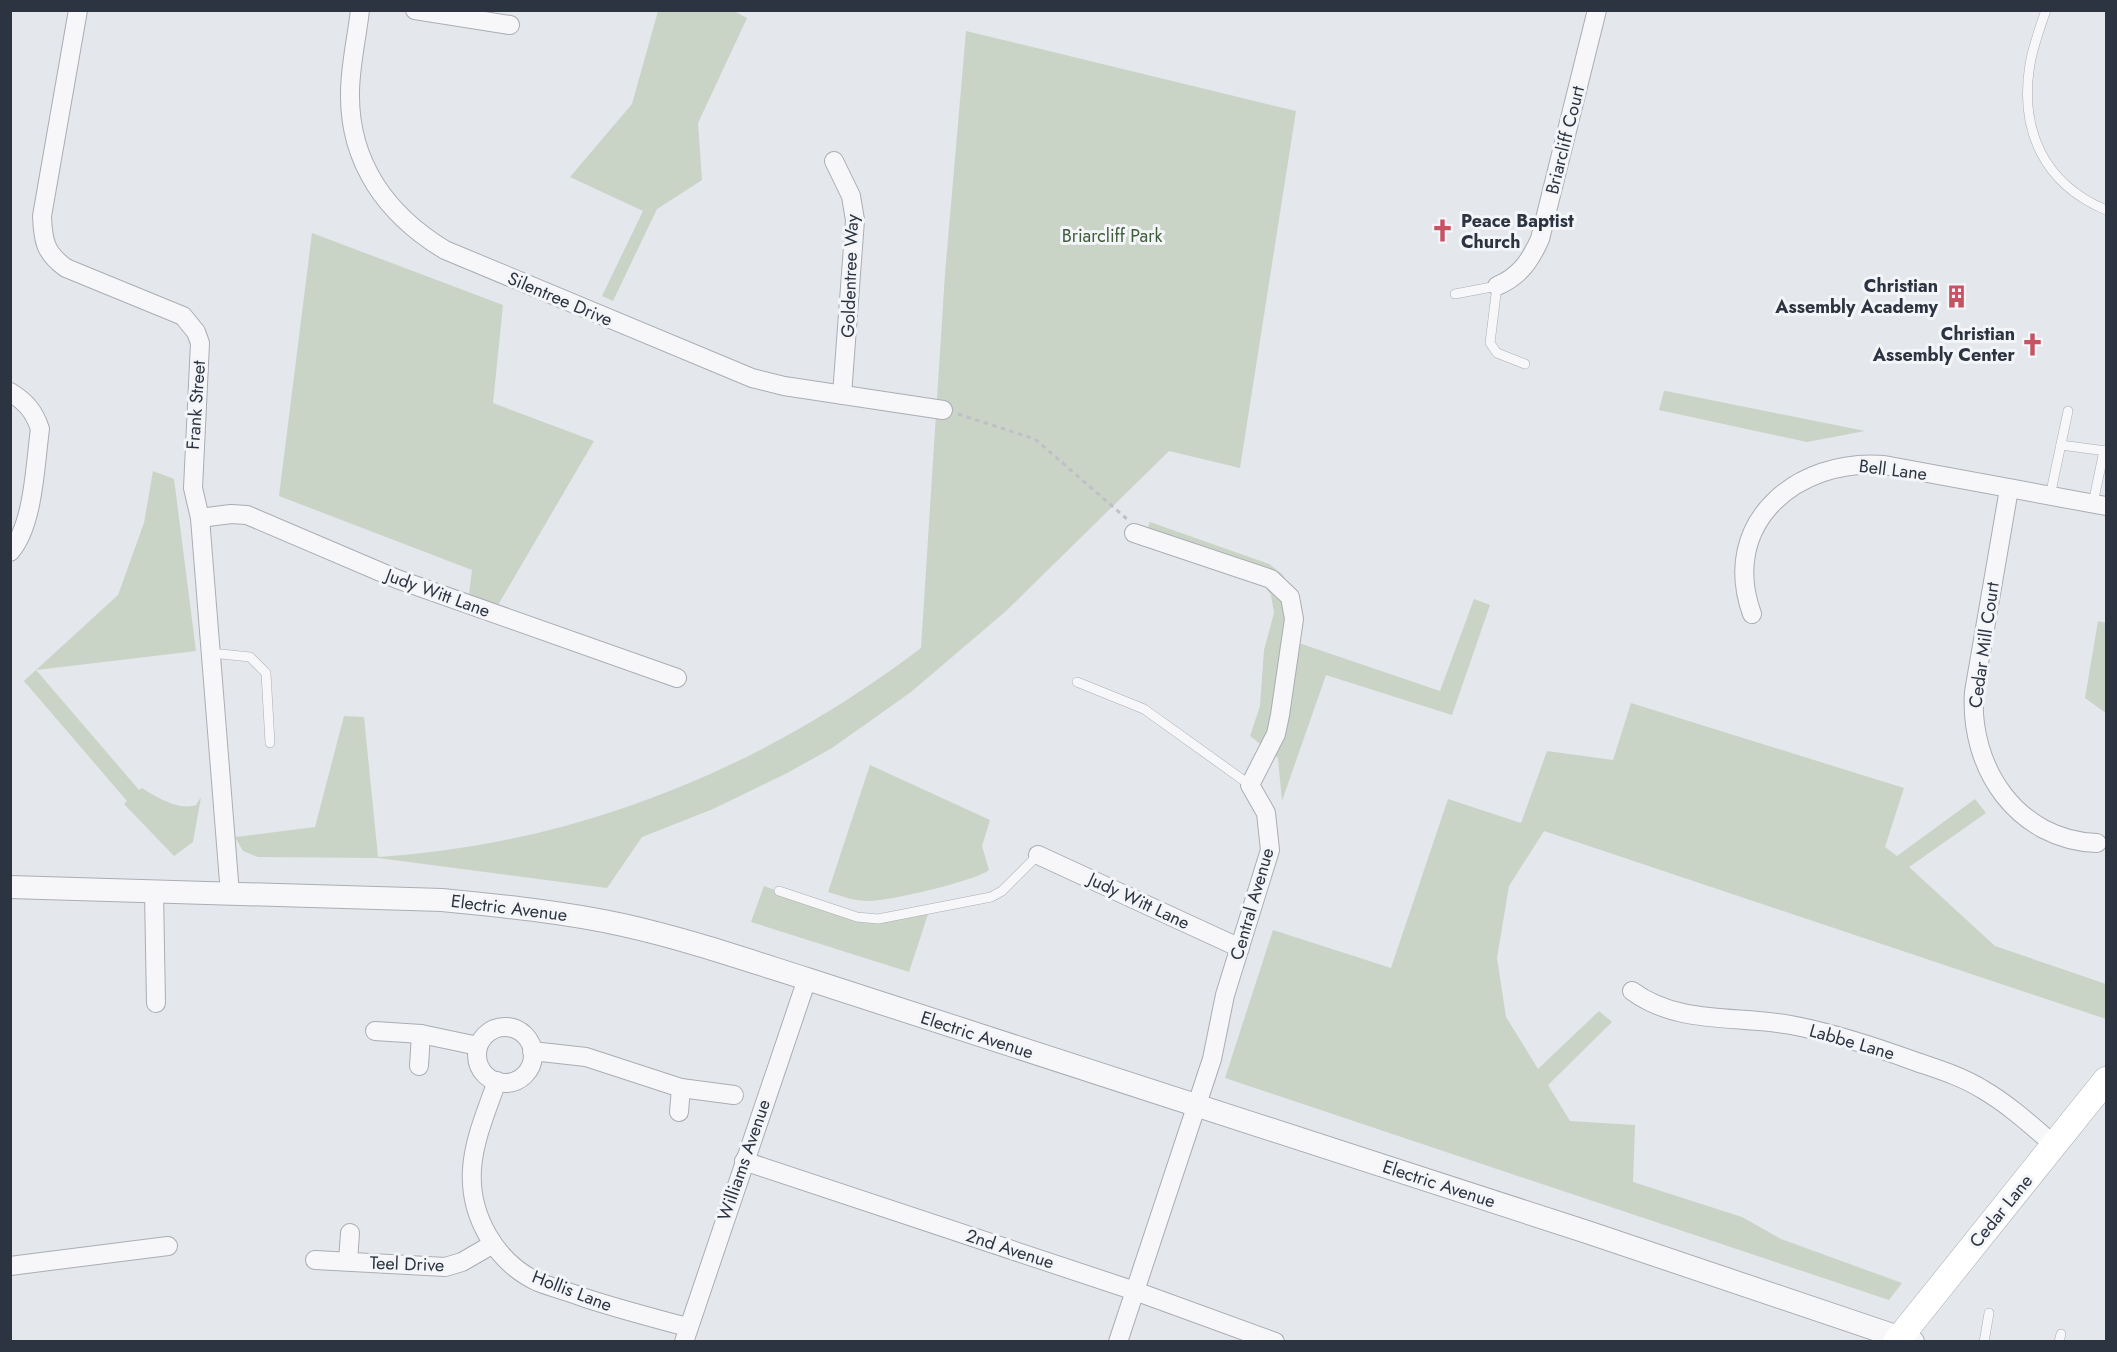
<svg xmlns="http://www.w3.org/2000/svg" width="2117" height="1352" font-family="Jost,sans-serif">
	<rect width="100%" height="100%" fill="#e4e7eb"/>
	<g fill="#c9d4c6">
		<polygon points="658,11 734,11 747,18 698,123 702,180 657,209 613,301 602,296 643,211 570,177 632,104"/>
		<path d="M966,31L1296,111L1240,468L1169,451L1006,611L911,692L832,748L789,772L713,809L642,837L607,888L378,858L258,857L243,851L235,837L315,827L344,716L364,717L378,857C578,844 762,769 921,648L945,274Z"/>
		<polygon points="312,233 503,305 493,403 594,441 498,605 469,594 472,570 279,496"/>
		<polygon points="1664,391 1666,391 1865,431 1807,442 1659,410"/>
		<path d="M153,471L174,479L196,651L36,670L139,790L142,788C156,797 179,811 196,805L201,797L193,842L174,856L124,804L127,801L24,681L118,595L144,523Z"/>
		<polygon points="1150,522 1269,564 1282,574 1291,588 1287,639 1440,691 1474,599 1490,605 1452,715 1326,675 1282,801 1278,758 1250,736 1260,706 1264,650 1274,613 1271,595 1263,584 1143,540"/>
		<polygon points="2098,621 2106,623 2106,713 2085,698"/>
		<polygon points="1631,703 1904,788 1885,847 1897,856 1975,799 1986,813 1909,867 1995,946 2106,984 2106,1019 1544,831 1509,886 1497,958 1506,1017 1538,1069 1599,1011 1612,1022 1548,1085 1570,1121 1635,1125 1633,1182 1742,1217 1781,1239 1902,1283 1889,1300 1225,1078 1273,930 1391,968 1448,799 1521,823 1547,751 1613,760"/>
		<path d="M870,765L990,820L982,846L989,870C975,881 889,901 869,901C854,901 841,896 828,892Z"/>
		<polygon points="764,886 843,915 866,919 931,905 909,972 751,922"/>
	</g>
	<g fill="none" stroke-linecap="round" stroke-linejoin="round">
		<defs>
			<g id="service">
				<path d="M2046,10C2040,28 2033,46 2030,64C2019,130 2044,184 2106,210"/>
				<polyline points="1455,294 1497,286 1490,343 1497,353 1525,364"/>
				<polyline points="2061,445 2106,451"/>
				<polyline points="2050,496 2068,411"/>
				<polyline points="2093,503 2104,451"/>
				<polyline points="211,653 250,657 266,673 270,743"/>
				<polyline points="1077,682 1144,709 1250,785"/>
				<polyline points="779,891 857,917 878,919 991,897 1002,891 1038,855"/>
				<polyline points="1984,1342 1989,1313"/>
				<polyline points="2059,1342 2061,1334"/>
			</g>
			<g id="minor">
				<path d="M78,10L42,216C43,241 45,253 66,268L183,316L196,332L200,343L193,488L200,518L230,894"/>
				<path d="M360,10C357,37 350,66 350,93C349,163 387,215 445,250L752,378L784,386L943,410"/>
				<polyline points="415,10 510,25"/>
				<polyline points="834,161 851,196 855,220 842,395"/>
				<path d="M1497,286C1520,276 1530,261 1540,239L1597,10"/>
				<path d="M10,392C26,402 34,411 40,429C35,464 34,525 10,552"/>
				<path d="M2009,489L1974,692C1969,768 2017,840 2097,843"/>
				<polyline points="200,518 231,514 247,515 397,579 677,678"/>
				<path d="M1752,614C1719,523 1797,458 1884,465L2106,506"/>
				<polyline points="1038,855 1240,948"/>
				<polyline points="154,892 156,1003"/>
				<path d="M1632,991C1678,1025 1736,1015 1791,1025C1833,1033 1873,1046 1914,1061C1937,1069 1961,1076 1982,1089C2008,1104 2031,1125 2054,1145"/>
				<circle cx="505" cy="1055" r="28"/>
				<polyline points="375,1031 421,1034 478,1046"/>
				<polyline points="532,1051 586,1057 681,1088 734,1095"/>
				<polyline points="419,1066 421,1034"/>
				<path d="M497,1081C487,1110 474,1139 472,1169C469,1215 495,1262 538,1282C553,1288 570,1292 585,1298C619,1309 653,1318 687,1327"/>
				<polyline points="679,1112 681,1088"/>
				<polyline points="744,1161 1135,1291 1275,1342"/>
				<polyline points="315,1260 445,1267 462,1262 493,1244"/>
				<polyline points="348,1261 350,1233"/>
				<polyline points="10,1266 168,1246"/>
				<polyline points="684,1342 807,979"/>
				<polyline points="1118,1342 1212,1059 1225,995 1270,850 1266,813 1250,785 1276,734 1280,715 1294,619 1290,597 1271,579 1134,533"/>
			</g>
			<path id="tertiary" d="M10,887L442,900C503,906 564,912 623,925C686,939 747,960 807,979L1587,1232L1913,1342"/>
			<polyline id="secondary" points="1896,1342 2106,1080"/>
		</defs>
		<use href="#service" stroke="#a9aeb5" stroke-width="10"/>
		<use href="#minor" stroke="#a9aeb5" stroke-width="20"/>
		<use href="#tertiary" stroke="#a9aeb5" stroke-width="24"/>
		<use href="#secondary" stroke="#a9aeb5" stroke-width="27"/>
		<polyline stroke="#bec0c6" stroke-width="3" stroke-dasharray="4.5 4.5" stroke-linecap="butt" points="958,414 1035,439 1127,519"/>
		<use href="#service" stroke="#f7f7f9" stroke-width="9"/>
		<use href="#minor" stroke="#f7f7f9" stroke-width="18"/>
		<use href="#tertiary" stroke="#f7f7f9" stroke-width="22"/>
		<use href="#secondary" stroke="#fff" stroke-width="26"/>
	</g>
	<defs>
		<symbol id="church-bare" viewBox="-9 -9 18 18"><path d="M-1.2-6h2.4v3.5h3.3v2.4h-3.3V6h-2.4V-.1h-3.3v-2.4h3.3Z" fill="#c75261" stroke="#f4f5f8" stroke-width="2.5" paint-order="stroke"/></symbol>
		<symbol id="building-bare" viewBox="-9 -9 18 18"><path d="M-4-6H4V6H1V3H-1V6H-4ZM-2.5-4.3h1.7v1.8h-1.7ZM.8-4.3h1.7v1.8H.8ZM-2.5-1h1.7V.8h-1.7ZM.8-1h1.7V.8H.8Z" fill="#c75261" stroke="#f4f5f8" stroke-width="2.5" paint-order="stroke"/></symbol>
	</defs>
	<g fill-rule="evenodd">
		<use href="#church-bare" x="1426" y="214" width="33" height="33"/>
		<use href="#building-bare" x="1940" y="280" width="33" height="33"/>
		<use href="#church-bare" x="2016" y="328" width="33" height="33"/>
	</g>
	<g text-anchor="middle" stroke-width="6" stroke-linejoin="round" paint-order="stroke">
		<g font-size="18" fill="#2c3442" stroke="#f4f5f8">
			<text transform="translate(1565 140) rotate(-76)" y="6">Briarcliff Court</text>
			<text transform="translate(850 276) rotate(-88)" y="6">Goldentree Way</text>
			<text transform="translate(560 299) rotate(23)" y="6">Silentree Drive</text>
			<text transform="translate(196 405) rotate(-86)" y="6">Frank Street</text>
			<text transform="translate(1893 470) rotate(7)" y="6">Bell Lane</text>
			<text transform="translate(438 593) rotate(20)" y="6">Judy Witt Lane</text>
			<text transform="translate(1984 645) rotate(-82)" y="6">Cedar Mill Court</text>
			<text transform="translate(1139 901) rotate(25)" y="6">Judy Witt Lane</text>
			<text transform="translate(1252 904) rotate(-74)" y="6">Central Avenue</text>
			<text transform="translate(509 908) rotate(7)" y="6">Electric Avenue</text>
			<text transform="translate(977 1035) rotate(18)" y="6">Electric Avenue</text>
			<text transform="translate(1852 1042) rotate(16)" y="6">Labbe Lane</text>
			<text transform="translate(744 1160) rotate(-71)" y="6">Williams Avenue</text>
			<text transform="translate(1439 1184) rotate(18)" y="6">Electric Avenue</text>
			<text transform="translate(2001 1211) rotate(-51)" y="6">Cedar Lane</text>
			<text transform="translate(1010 1249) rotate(18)" y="6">2nd Avenue</text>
			<text transform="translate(407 1264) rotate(2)" y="6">Teel Drive</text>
			<text transform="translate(572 1291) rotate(21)" y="6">Hollis Lane</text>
		</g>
		<g font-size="18" font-weight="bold" fill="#2c3442" stroke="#f4f5f8" text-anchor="end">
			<text x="1461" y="227" text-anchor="start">Peace Baptist<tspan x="1461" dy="21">Church</tspan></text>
			<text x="1938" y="292">Christian<tspan x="1938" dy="21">Assembly Academy</tspan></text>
			<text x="2015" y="340">Christian<tspan x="2015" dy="21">Assembly Center</tspan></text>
		</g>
		<g font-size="18" fill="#405d3b" stroke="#f4f5f8">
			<text x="1112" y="242">Briarcliff Park</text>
		</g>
	</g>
	<rect width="2117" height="1352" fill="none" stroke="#2c3442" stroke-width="24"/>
</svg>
